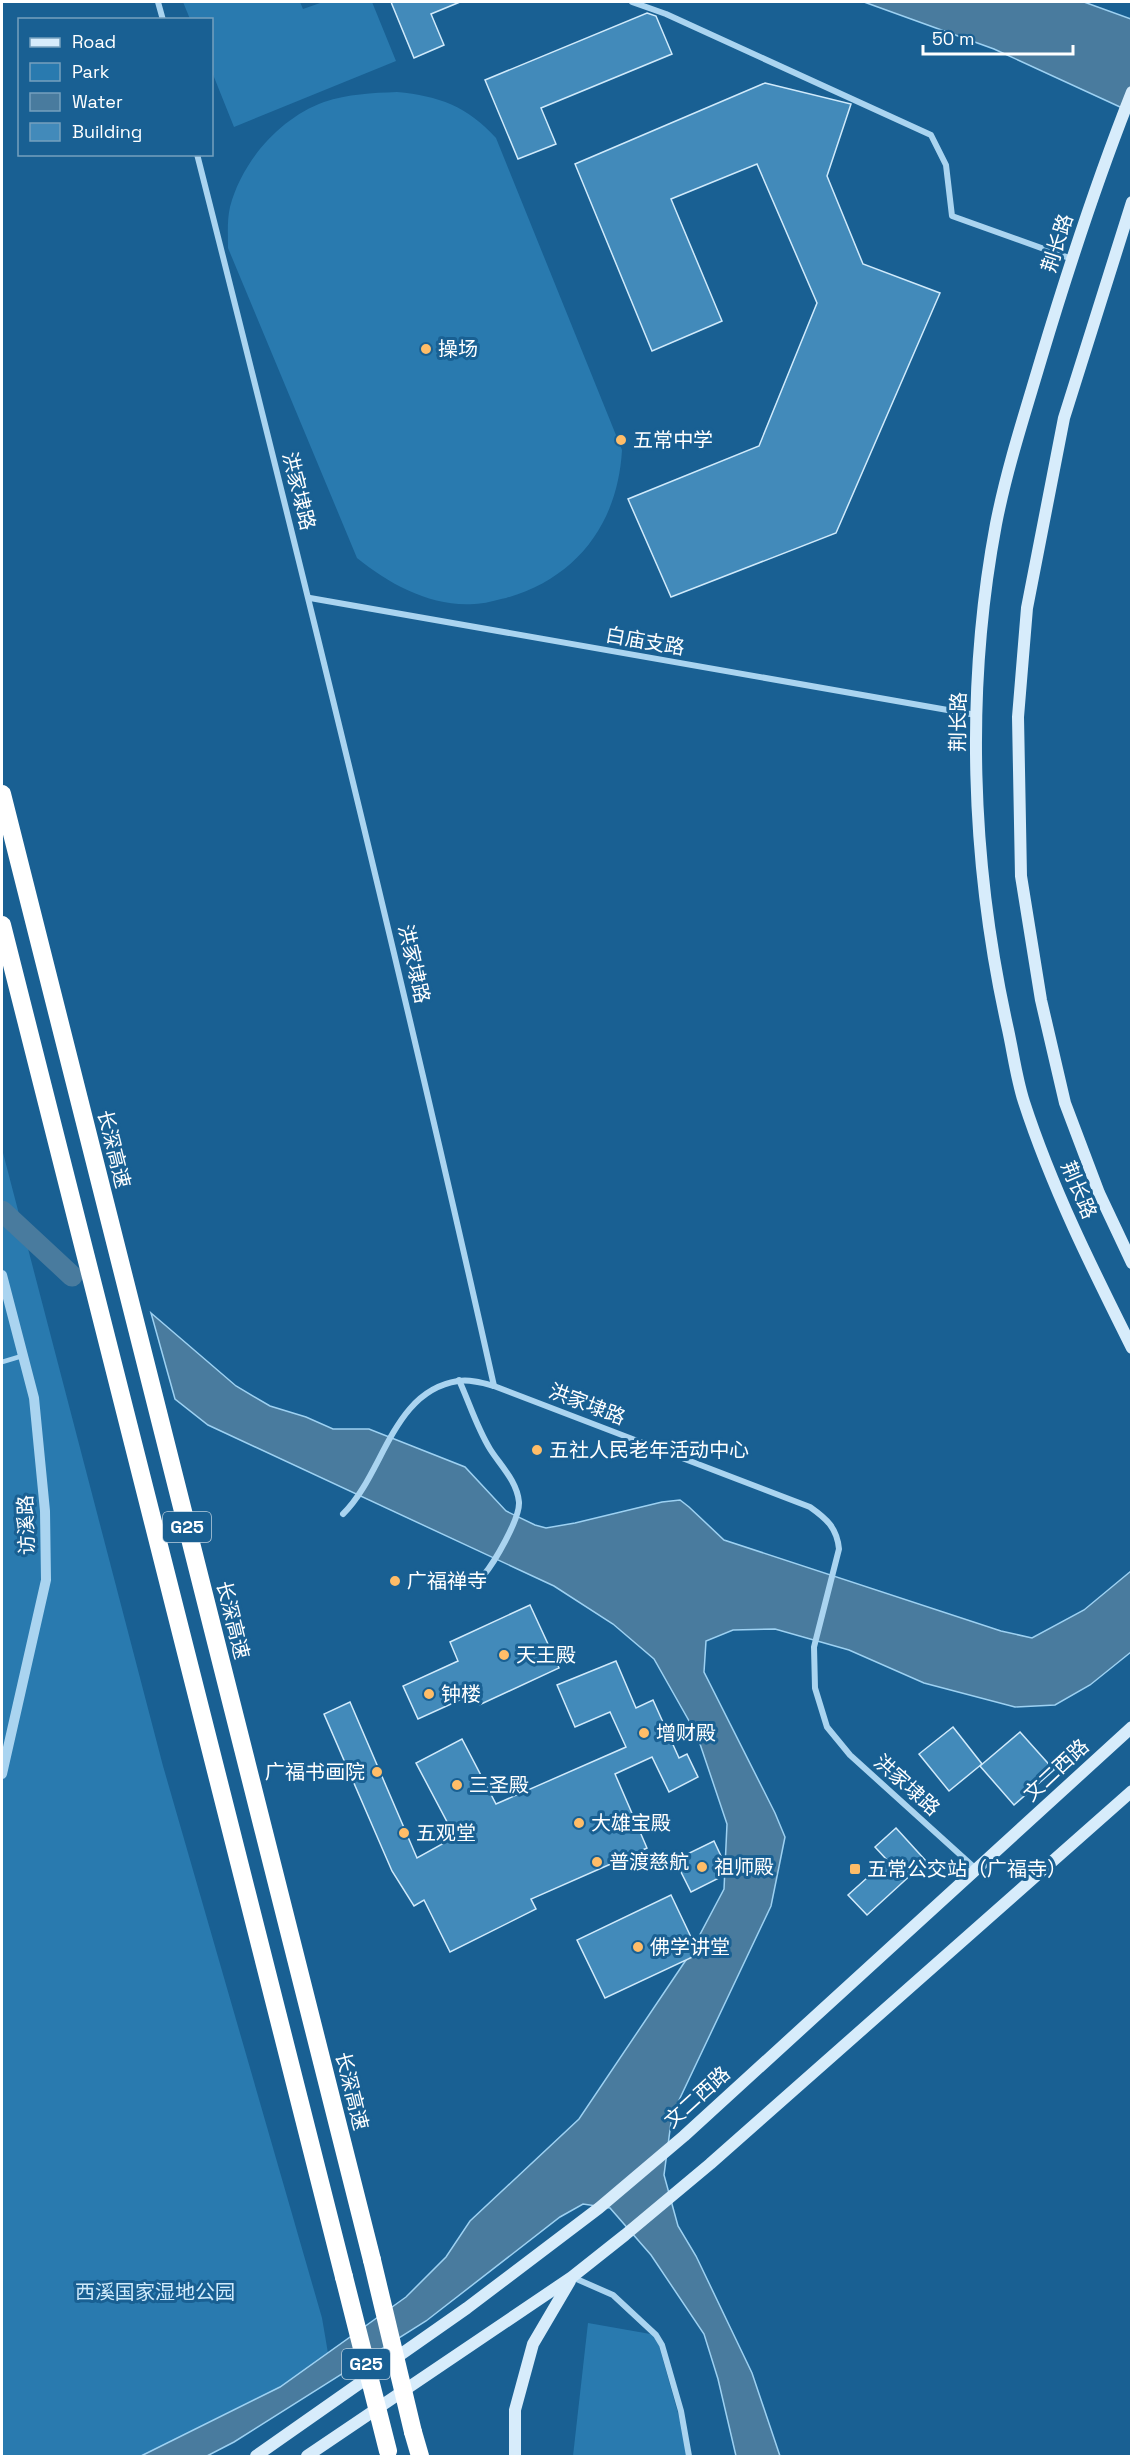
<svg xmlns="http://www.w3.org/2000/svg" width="1133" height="2458" font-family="'Space Grotesk','Noto Sans SC',sans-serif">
	<rect width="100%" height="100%" fill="#196093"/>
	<g fill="#297aaf">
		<polygon points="183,2 300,2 303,9 323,2 372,2 396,61 234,127 212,72 212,20 190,19"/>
		<path d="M397,92C439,96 467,106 496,138L622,450C618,523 577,578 506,598C496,600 484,604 474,604C431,607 389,584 357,558L228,248C228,234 227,220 230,207C242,161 280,118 324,102C348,94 372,93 397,92Z"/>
		<polygon points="2,1149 163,1766 322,2318 330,2365 183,2456 2,2456"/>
		<polygon points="588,2323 656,2335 690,2456 573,2456"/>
	</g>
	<g fill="#497b9e" stroke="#9dd1f2" stroke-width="1.5">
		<polygon points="864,2 1084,2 1131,19 1131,112 994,49"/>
		<polygon points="151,1313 236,1386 270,1406 306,1417 333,1429 369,1429 465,1467 506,1511 535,1525 546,1528 575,1523 662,1502 680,1500 689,1507 724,1540 1001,1631 1032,1638 1084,1610 1131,1571 1131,1652 1090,1685 1055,1705 1015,1707 924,1683 849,1650 775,1629 733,1630 706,1641 704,1672 775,1813 785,1837 771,1906 672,2115 664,2175 678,2226 696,2256 752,2373 780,2456 736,2456 718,2379 704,2334 651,2255 610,2208 583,2204 560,2217 426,2321 234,2442 207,2456 141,2456 280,2387 406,2297 446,2257 470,2221 579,2119 688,1957 724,1889 727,1824 697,1735 654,1659 613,1624 554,1586 208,1425 175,1399"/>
	</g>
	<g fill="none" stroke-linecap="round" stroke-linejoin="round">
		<polyline stroke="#497b9e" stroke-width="21" points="2,1211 72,1276"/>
	</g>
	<g fill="#428aba" stroke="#d0eafb" stroke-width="1.5">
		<polygon points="391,2 460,2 431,14 444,45 414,58"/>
		<polygon points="647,13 656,16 672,54 541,108 556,144 518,159 485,80"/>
		<polygon points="765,83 851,104 827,176 863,264 940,293 836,533 671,597 628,499 759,446 817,303 757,164 671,199 722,321 652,351 575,164"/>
		<polygon points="530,1605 559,1668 479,1705 473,1694 418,1719 403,1686 458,1661 450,1642"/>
		<polygon points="616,1661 636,1708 653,1700 679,1758 687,1754 698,1777 669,1792 652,1757 615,1774 647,1848 531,1899 536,1909 450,1952 424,1900 414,1906 392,1871 324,1714 350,1702 417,1858 455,1837 416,1763 462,1739 496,1804 626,1747 610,1712 575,1727 557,1685"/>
		<polygon points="953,1727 982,1764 949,1791 919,1754"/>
		<polygon points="1020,1732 1054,1770 1014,1805 980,1766"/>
		<polygon points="896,1828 926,1861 867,1915 848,1895 887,1860 875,1847"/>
		<polygon points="714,1841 729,1873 691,1892 675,1860"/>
		<polygon points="671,1895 699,1954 605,1998 577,1940"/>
	</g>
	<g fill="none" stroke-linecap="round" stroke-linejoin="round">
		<polyline stroke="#aad4f0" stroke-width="4.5" points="2,1362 22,1356"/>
		<g stroke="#aad4f0" stroke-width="6">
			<polyline points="158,2 163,20"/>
			<polyline points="632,2 666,14 931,135 946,165 952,216 1072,259"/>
			<path d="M197,154C301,564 402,974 494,1386"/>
			<polyline points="310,598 976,715"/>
			<path d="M459,1380C469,1402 477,1428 490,1449C500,1465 517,1481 519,1502C520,1519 494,1563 483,1576"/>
			<path d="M343,1514C384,1474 392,1391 458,1381C470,1379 483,1383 494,1386L810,1507C827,1519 837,1528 839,1549L814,1647L815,1688L827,1727L850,1755L976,1869"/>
			<polyline points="572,2277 613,2295 656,2335 662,2345 681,2411 689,2456"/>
		</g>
		<polyline stroke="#aad4f0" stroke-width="10" points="2,1275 34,1398 45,1511 46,1580 2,1774"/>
		<g stroke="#d7ecfb" stroke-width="12">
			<path d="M1132,92C1097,180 1068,269 1041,359C1025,413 1007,468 996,524C965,689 971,862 1007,1025C1013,1051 1016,1077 1024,1102C1052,1188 1092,1268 1132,1348"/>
			<polyline points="1132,202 1064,418 1027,608 1018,717 1021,876 1041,1000 1065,1103 1099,1193 1132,1263"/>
			<polyline points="256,2456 467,2308 599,2208 684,2136 1132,1727"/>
			<polyline points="307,2456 572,2277 625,2235 710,2164 1132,1791"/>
			<polyline points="515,2456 515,2410 533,2344 570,2281"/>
		</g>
		<g stroke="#fff" stroke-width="18">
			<polyline points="2,794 372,2260"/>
			<polyline points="2,925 344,2277"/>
			<polyline points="413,2432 420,2456"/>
		</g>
		<g stroke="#fff" stroke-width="18">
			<polyline points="372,2260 413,2432"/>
			<polyline points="344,2277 388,2451"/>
		</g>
	</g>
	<g fill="#ffbd68" stroke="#196093" stroke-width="2">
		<circle cx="426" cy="349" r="6"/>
		<circle cx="621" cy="440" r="6"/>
		<circle cx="537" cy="1450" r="6"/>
		<circle cx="395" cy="1581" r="6"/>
		<circle cx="504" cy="1655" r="6"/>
		<circle cx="429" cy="1694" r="6"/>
		<circle cx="644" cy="1733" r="6"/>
		<circle cx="377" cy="1772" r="6"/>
		<circle cx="457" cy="1785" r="6"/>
		<circle cx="579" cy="1823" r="6"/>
		<circle cx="404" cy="1833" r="6"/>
		<circle cx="597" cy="1862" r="6"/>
		<circle cx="702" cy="1867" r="6"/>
		<rect x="849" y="1863" width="12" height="12" rx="3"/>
		<circle cx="638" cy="1947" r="6"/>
	</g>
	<g text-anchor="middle" stroke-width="6" stroke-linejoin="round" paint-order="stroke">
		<g fill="#196093" stroke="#bacfdf" stroke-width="1.5">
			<rect x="163" y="1512" width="48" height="30" rx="4.5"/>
			<rect x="342" y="2349" width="48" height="30" rx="4.5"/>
		</g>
		<g font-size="18" font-weight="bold" fill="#fff">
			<text x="187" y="1533">G25</text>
			<text x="366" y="2370">G25</text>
		</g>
		<g font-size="20" fill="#fff" stroke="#196093">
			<text transform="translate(1057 243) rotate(-72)" y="7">荆长路</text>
			<text transform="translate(299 491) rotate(76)" y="7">洪家埭路</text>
			<text transform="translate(645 641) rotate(10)" y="7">白庙支路</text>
			<text transform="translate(958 722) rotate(-89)" y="7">荆长路</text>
			<text transform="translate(414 964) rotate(77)" y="7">洪家埭路</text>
			<text transform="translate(114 1149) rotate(76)" y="7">长深高速</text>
			<text transform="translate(1079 1190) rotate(67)" y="7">荆长路</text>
			<text transform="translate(587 1404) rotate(21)" y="7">洪家埭路</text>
			<text transform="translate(26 1525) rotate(-92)" y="7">访溪路</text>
			<text transform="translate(233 1620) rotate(76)" y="7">长深高速</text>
			<text transform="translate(1056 1770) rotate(-43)" y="7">文二西路</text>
			<text transform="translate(907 1785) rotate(42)" y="7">洪家埭路</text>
			<text transform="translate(352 2091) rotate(76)" y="7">长深高速</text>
			<text transform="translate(697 2097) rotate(-42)" y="7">文二西路</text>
		</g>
		<g font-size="20" fill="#fff" stroke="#196093" text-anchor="start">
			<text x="438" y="356">操场</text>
			<text x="633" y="447">五常中学</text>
			<text x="549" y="1457">五社人民老年活动中心</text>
			<text x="407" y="1588">广福禅寺</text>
			<text x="516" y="1662">天王殿</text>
			<text x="441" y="1701">钟楼</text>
			<text x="656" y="1740">增财殿</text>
			<text x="365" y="1779" text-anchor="end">广福书画院</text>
			<text x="469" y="1792">三圣殿</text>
			<text x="591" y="1830">大雄宝殿</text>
			<text x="416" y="1840">五观堂</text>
			<text x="609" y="1869">普渡慈航</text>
			<text x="714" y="1874">祖师殿</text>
			<text x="867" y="1876">五常公交站（广福寺）</text>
			<text x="650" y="1954">佛学讲堂</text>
		</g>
		<g font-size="20" fill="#d0eafb" stroke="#196093">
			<text x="155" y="2299">西溪国家湿地公园</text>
		</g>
	</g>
	<rect width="1133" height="2458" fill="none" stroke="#ffffff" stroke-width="6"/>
	<rect x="18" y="18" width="195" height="138" fill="#196093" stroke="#75a0be" stroke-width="1.5"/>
	<rect x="30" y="38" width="30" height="9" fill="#d7ecfb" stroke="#75a0be" stroke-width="1.5"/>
	<text x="72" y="48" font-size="18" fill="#ffffff">Road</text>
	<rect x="30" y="63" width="30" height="18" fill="#297aaf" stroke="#75a0be" stroke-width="1.5"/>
	<text x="72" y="78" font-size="18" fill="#ffffff">Park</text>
	<rect x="30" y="93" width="30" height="18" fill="#497b9e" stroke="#75a0be" stroke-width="1.5"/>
	<text x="72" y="108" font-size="18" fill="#ffffff">Water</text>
	<rect x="30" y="123" width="30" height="18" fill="#428aba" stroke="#75a0be" stroke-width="1.5"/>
	<text x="72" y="138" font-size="18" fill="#ffffff">Building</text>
	<path d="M923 45v9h150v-9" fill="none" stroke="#ffffff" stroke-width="3"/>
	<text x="932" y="45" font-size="18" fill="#ffffff" stroke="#196093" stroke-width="4.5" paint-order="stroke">50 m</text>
</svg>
